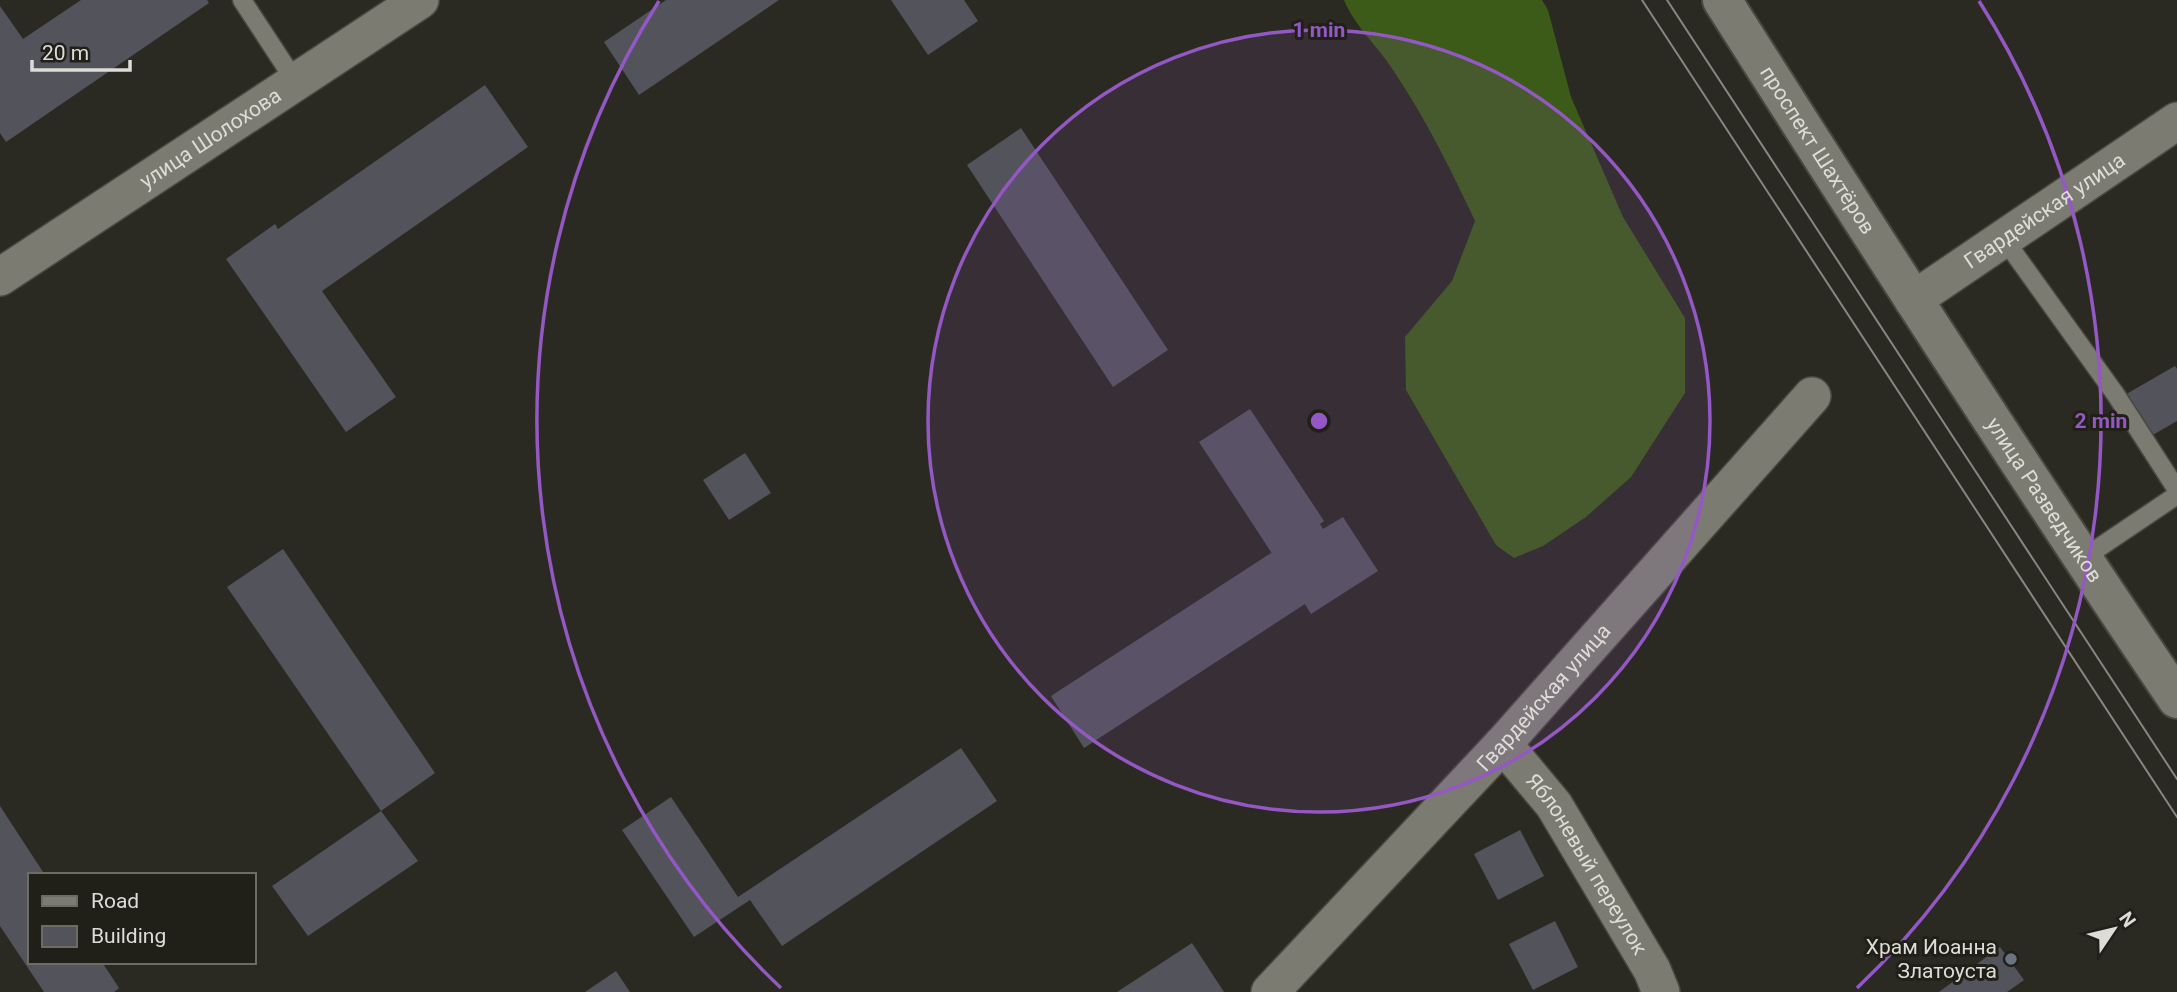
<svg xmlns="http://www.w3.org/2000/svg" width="2177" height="992" font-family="Roboto,sans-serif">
	<rect width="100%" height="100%" fill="#2b2a22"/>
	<path fill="#3c5a18" d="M1344,0H1542L1548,10L1571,97L1623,217L1685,318V393L1631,477L1586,517L1543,546L1514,558L1496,545L1406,390L1405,337L1452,281L1475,221C1451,170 1425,117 1393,70C1378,46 1355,27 1344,0Z"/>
	<g fill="#52535b">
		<polygon points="81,0 207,0 209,3 6,142 0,133 0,6 23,39"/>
		<polygon points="666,0 779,0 639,95 604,42"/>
		<polygon points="891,0 964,0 978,21 928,55"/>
		<polygon points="485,85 528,147 322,291 396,397 346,432 226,259 275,224 278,229"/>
		<polygon points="1021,128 1168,350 1113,387 967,165"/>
		<polygon points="2175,366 2177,369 2177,421 2151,436 2123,396"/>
		<polygon points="1250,409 1324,521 1320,524 1323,529 1343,517 1378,571 1311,614 1305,604 1084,748 1051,696 1271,553 1273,555 1199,442"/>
		<polygon points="745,453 771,493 729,520 703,480"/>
		<polygon points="283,549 435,773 381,811 227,587"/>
		<polygon points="961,748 997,801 782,946 750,900 694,937 622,830 671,797 738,897"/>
		<polygon points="0,806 45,875 30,875 30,962 102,962 119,988 114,992 44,992 0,926"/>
		<polygon points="381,811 418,861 308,936 272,886"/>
		<polygon points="1520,830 1544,876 1498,900 1474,854"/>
		<polygon points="1555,921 1578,967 1533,990 1509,944"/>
		<polygon points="1192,943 1224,992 1117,992"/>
		<polygon points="2000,947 2024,980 2007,992 1939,992"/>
		<polygon points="616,971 630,992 585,992"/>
	</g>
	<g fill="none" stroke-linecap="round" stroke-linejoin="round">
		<defs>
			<g id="service">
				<polyline points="242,0 295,81"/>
				<polyline points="2004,239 2116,395 2177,490"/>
				<polyline points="2082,559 2177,495"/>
			</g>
			<g id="minor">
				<path id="s1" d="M0,277L420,0"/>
				<path id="s2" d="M1913,300L2177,121"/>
				<path id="s3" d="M1503,744L1554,805L1652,970L1661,992"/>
				<path id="s4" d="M1270,992L1503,744L1812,396"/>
			</g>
			<g id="secondary">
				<path id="s5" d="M1722,0C1871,235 2021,469 2177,699"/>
			</g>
		</defs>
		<use href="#service" stroke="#484740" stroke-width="21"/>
		<use href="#minor" stroke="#484740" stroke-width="40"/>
		<use href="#secondary" stroke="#484740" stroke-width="42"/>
		<use href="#service" stroke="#7c7b71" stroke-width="18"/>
		<use href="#minor" stroke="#7c7b71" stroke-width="37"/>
		<use href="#secondary" stroke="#7c7b71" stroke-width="38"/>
		<g stroke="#878680" stroke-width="2">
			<polyline points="1642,0 2177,817"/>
			<polyline points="1667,0 2177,779"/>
		</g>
	</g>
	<circle cx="1319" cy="421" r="391" fill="#9458c5" fill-opacity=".12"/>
	<g fill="none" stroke="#9458c5" stroke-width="3.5">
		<circle cx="1319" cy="421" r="391"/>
		<path d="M781 988A782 782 0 0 1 659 1M1979 1A782 782 0 0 1 1857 988"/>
	</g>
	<circle fill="#6b7280" stroke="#212018" stroke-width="2.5" cx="2011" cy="959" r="7"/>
	<g text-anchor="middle" stroke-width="6" stroke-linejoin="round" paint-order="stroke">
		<g font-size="21" fill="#dddcd7" stroke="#212018">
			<text dy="7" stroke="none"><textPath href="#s1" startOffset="252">улица Шолохова</textPath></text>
			<text dy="7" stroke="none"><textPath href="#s5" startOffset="178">проспект Шахтёров</textPath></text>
			<text dy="7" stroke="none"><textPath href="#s2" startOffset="159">Гвардейская улица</textPath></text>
			<text dy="7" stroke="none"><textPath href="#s5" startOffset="595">улица Разведчиков</textPath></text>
			<text dy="7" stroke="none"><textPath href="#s4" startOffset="402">Гвардейская улица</textPath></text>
			<text dy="7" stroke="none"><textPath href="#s3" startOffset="147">Яблоневый переулок</textPath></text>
		</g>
		<g font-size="21" fill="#dddcd7" stroke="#212018" text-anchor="end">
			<text x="1997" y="954">Храм Иоанна<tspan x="1997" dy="24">Златоуста</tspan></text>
		</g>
	</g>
	<circle cx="1319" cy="421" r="10" fill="#9458c5" stroke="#212018" stroke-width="3.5"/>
	<g font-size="21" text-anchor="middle" font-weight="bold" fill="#9458c5" stroke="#212018" stroke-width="6" stroke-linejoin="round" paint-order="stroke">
		<text x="1319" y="37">1 min</text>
		<text x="2101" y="428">2 min</text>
	</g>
	<rect x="28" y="873" width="228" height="91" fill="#212018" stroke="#6c6b64" stroke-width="2"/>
	<rect x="42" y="896" width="35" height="10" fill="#7c7b71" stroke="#6c6b64" stroke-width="2"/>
	<text x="91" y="908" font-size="21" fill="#dddcd7">Road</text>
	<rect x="42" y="926" width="35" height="21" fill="#52535b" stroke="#6c6b64" stroke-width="2"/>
	<text x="91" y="943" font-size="21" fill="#dddcd7">Building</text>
	<g transform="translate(2114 929) rotate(55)" stroke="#212018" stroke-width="5" paint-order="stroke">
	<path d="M0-5L12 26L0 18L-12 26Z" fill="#dddcd7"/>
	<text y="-10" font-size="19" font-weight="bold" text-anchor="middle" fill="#dddcd7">N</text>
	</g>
	<path d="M32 60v10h98v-10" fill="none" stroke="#dddcd7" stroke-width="3.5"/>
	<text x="42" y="60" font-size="21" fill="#dddcd7" stroke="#212018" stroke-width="5" paint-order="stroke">20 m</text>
</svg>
